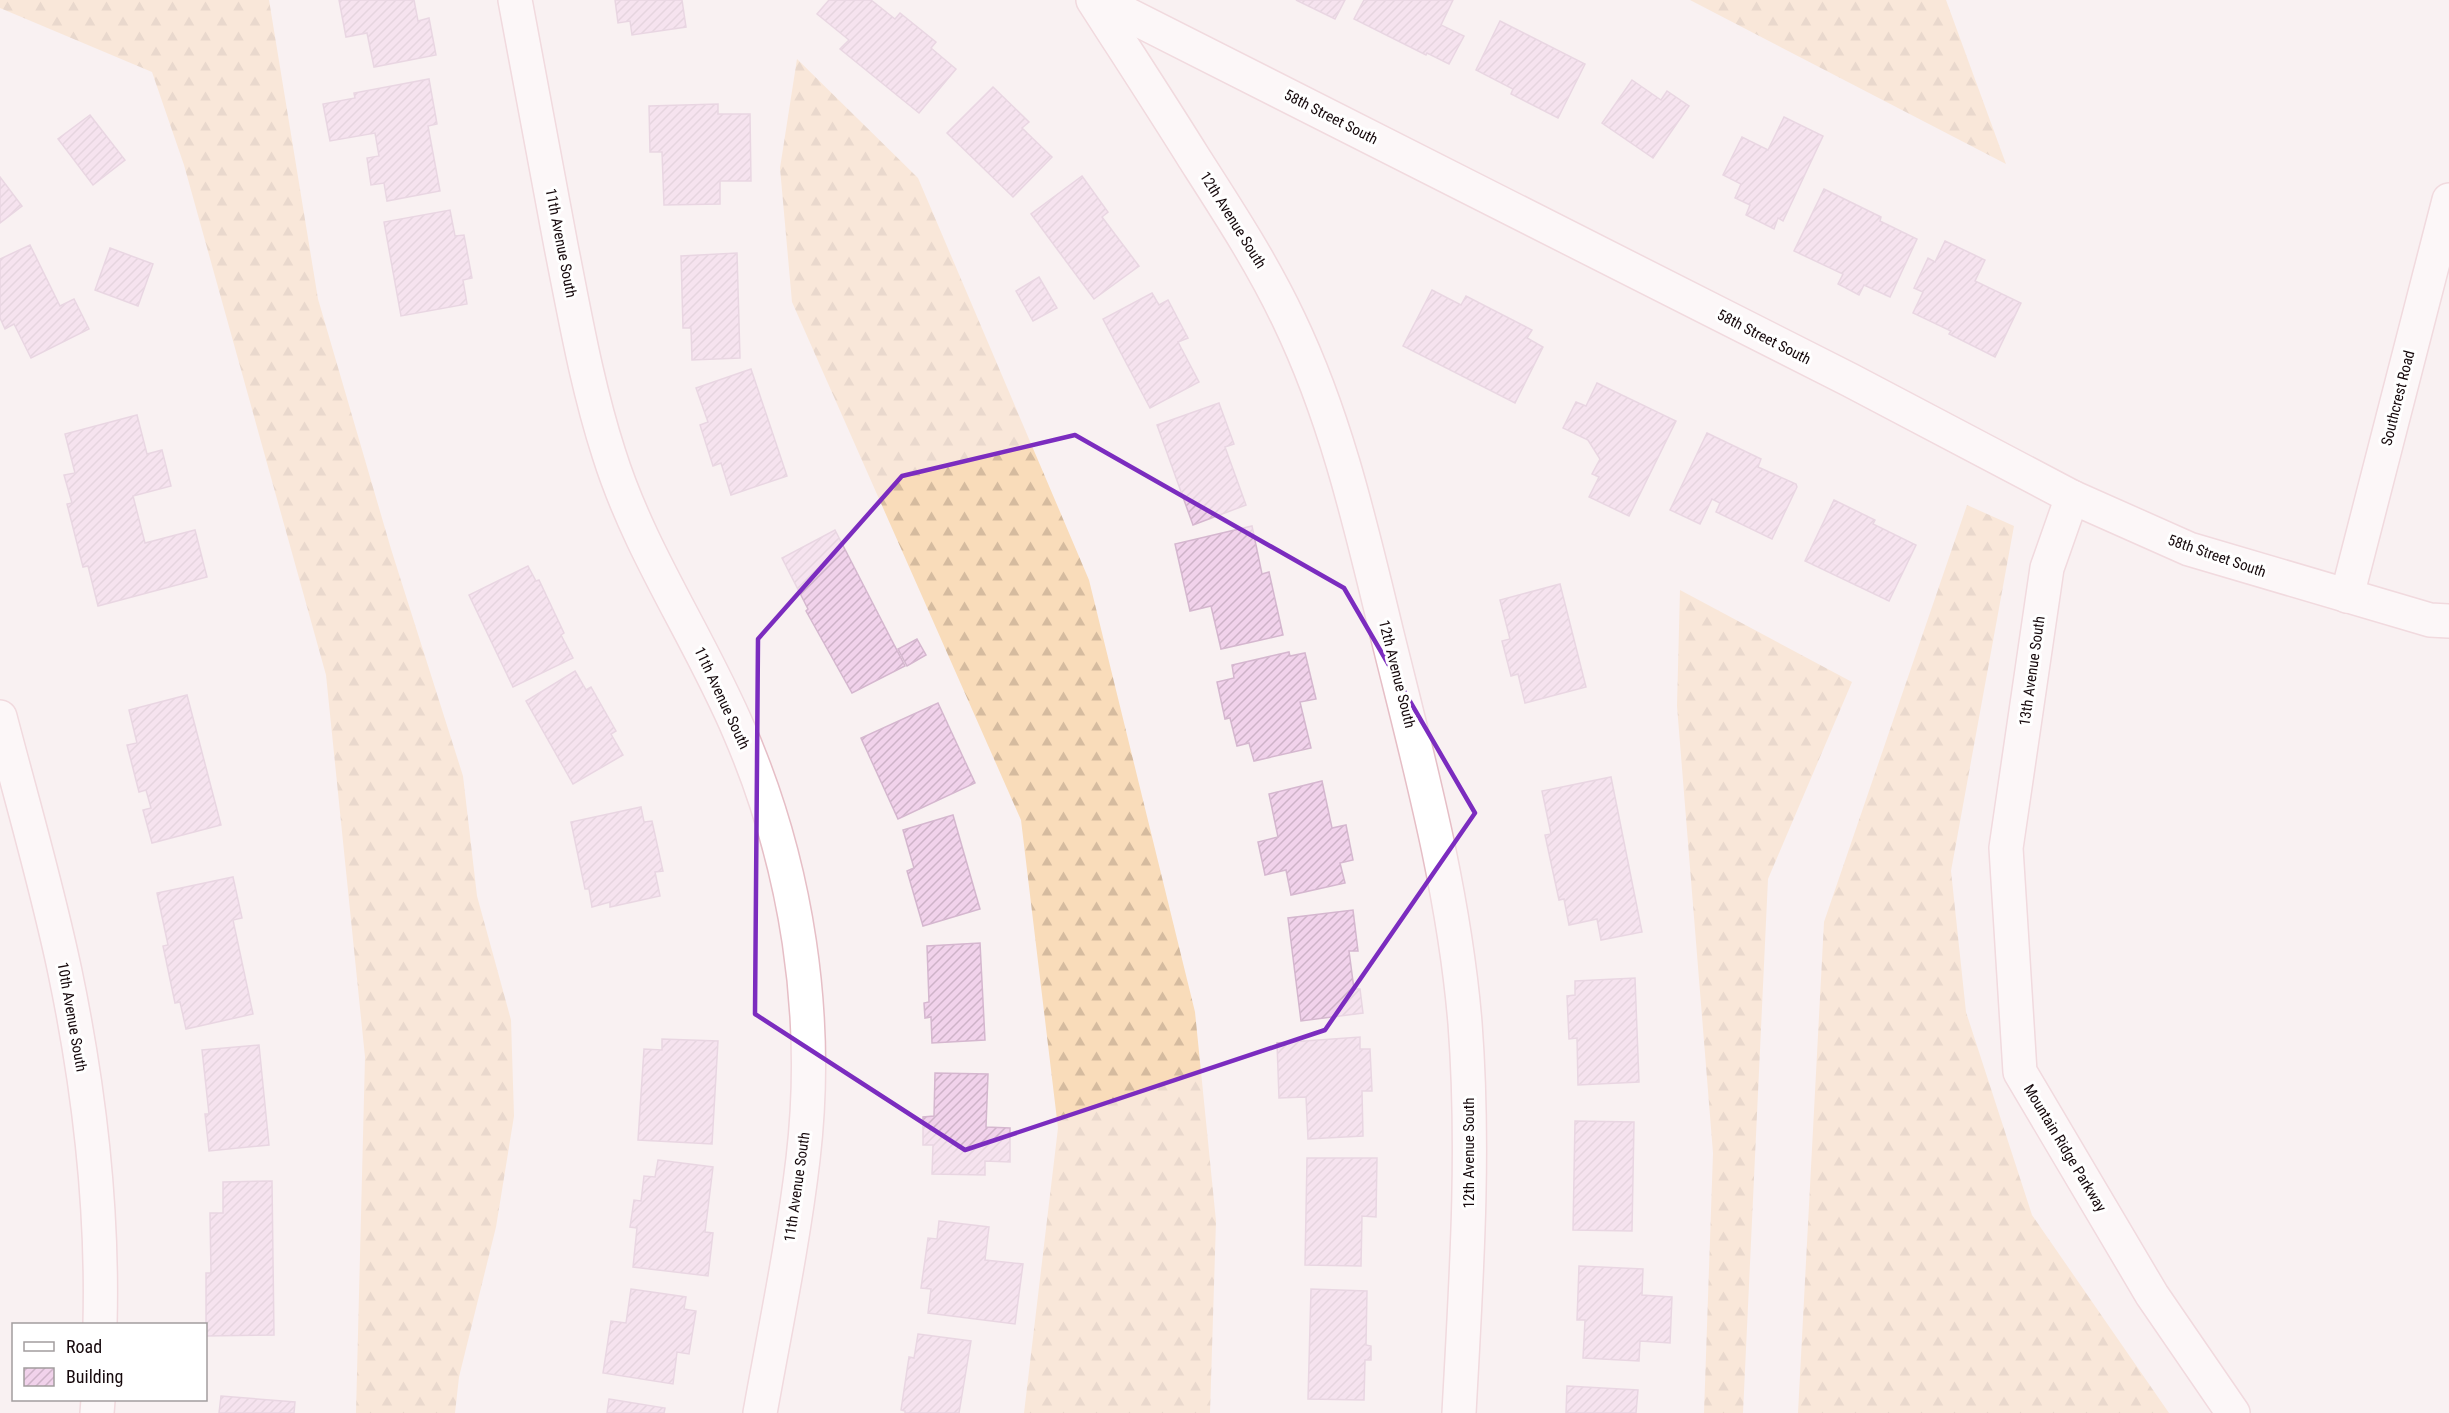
<svg xmlns="http://www.w3.org/2000/svg" width="2449" height="1413" font-family="'Roboto Condensed',sans-serif">
	<defs>
		<pattern id="forest-firs" width="22" height="20" patternUnits="userSpaceOnUse" patternTransform="scale(1.5)"><rect width="22" height="20" fill="#f9dcba"/><path d="M5 1l3.5 6h-7zM16 11l3.5 6h-7z" fill="#d5bb9f"/></pattern>
		<pattern id="building-hatch" width="6" height="6" patternUnits="userSpaceOnUse" patternTransform="scale(1.5)"><rect width="6" height="6" fill="#f1d2eb"/><path d="M-1 1l2-2M0 6l6-6M5 7l2-2" fill="none" stroke="#ceb3c8"/></pattern>
	</defs>
	<rect width="100%" height="100%" fill="#f9f1f2"/>
	<g fill="url(#forest-firs)">
		<polygon points="0,0 269,0 318,299 391,549 463,776 477,896 511,1020 514,1116 496,1227 459,1377 455,1413 356,1413 365,1057 326,675 184,165 152,72 0,8"/>
		<polygon points="1690,0 1946,0 2006,164"/>
		<polygon points="797,59 918,178 1089,580 1195,1012 1216,1221 1210,1413 1024,1413 1058,1128 1021,820 792,302 780,168"/>
		<polygon points="1967,505 2014,526 1951,871 1966,1012 2032,1215 2169,1413 1798,1413 1824,922"/>
		<polygon points="1680,590 1852,682 1768,879 1743,1413 1704,1413 1713,1153 1677,706"/>
	</g>
	<g fill="url(#building-hatch)" stroke="#d5b7cf" stroke-width="1.5">
		<polygon points="339,0 414,0 418,21 429,18 436,55 374,67 367,33 346,37"/>
		<polygon points="615,0 682,0 686,27 632,35 630,21 618,23"/>
		<polygon points="829,0 871,0 895,19 900,13 936,42 931,48 956,69 919,113 840,49 849,40 817,14"/>
		<polygon points="1296,0 1345,0 1335,19"/>
		<polygon points="1364,0 1453,0 1441,25 1464,36 1449,64 1427,53 1426,55 1354,19"/>
		<polygon points="1500,21 1585,64 1558,118 1511,94 1513,89 1476,70"/>
		<polygon points="429,79 437,124 428,126 440,191 387,201 384,183 371,185 367,158 379,156 375,133 330,141 323,104 355,98 354,93"/>
		<polygon points="1632,80 1661,100 1667,91 1689,106 1653,158 1602,123"/>
		<polygon points="993,87 1029,122 1022,128 1052,157 1013,197 947,133"/>
		<polygon points="718,104 718,114 750,114 751,181 720,181 720,204 664,205 662,152 650,152 649,106"/>
		<polygon points="90,115 125,160 93,185 58,139"/>
		<polygon points="1784,117 1823,136 1783,221 1778,218 1774,229 1746,215 1750,205 1735,198 1741,184 1723,175 1742,137 1768,150"/>
		<polygon points="1082,176 1108,212 1102,217 1139,266 1094,299 1031,214"/>
		<polygon points="0,177 22,206 0,223"/>
		<polygon points="1824,189 1881,217 1880,221 1917,239 1890,297 1864,285 1859,295 1838,284 1843,274 1794,251"/>
		<polygon points="450,210 455,236 464,235 472,278 463,280 467,304 401,316 384,222"/>
		<polygon points="1945,241 1985,260 1975,281 2021,303 1995,357 1949,334 1951,331 1913,313 1923,292 1914,288 1928,258 1935,262"/>
		<polygon points="30,245 60,306 74,299 89,329 31,358 14,324 5,329 0,318 0,259"/>
		<polygon points="110,248 153,264 138,306 95,290"/>
		<polygon points="737,253 740,358 692,360 691,328 683,328 681,256"/>
		<polygon points="1039,277 1057,308 1033,321 1016,291"/>
		<polygon points="1432,290 1461,305 1466,296 1532,330 1527,338 1543,347 1515,403 1403,346"/>
		<polygon points="1152,293 1159,305 1168,300 1188,338 1178,342 1199,382 1150,408 1103,319"/>
		<polygon points="751,369 787,476 731,495 721,463 713,466 700,425 708,422 696,388"/>
		<polygon points="1597,383 1676,421 1629,516 1589,497 1599,477 1592,474 1600,459 1588,440 1563,428 1576,402 1586,406"/>
		<polygon points="1219,403 1234,444 1225,447 1246,505 1193,525 1157,425"/>
		<polygon points="137,415 147,454 162,450 171,486 133,496 145,543 195,530 207,577 98,606 88,566 83,567 67,504 72,503 64,475 75,473 65,434"/>
		<polygon points="1707,433 1761,459 1758,467 1796,484 1797,487 1772,539 1716,512 1720,503 1712,499 1700,524 1670,510"/>
		<polygon points="1834,500 1875,520 1873,524 1916,545 1889,601 1805,561"/>
		<polygon points="1252,526 1262,574 1269,572 1283,635 1221,649 1211,606 1190,611 1175,544"/>
		<polygon points="835,530 905,666 852,693 806,611 808,609 782,558"/>
		<polygon points="528,566 536,581 539,580 564,633 561,635 573,658 513,687 469,595"/>
		<polygon points="1560,584 1586,687 1525,703 1518,674 1511,676 1502,641 1510,639 1500,600"/>
		<polygon points="917,639 926,655 907,666 898,649"/>
		<polygon points="1289,652 1290,656 1305,653 1316,699 1300,702 1311,748 1254,761 1249,743 1237,746 1230,718 1225,719 1217,682 1234,678 1232,665"/>
		<polygon points="575,671 586,690 591,687 616,731 611,734 623,755 573,784 526,701"/>
		<polygon points="187,695 221,825 152,843 143,810 151,808 146,790 139,792 127,745 137,743 129,710"/>
		<polygon points="938,703 975,783 898,819 861,738"/>
		<polygon points="1611,777 1642,932 1601,940 1597,919 1569,925 1564,899 1559,900 1545,835 1551,834 1542,791"/>
		<polygon points="1322,781 1332,828 1346,825 1353,860 1340,863 1345,883 1291,895 1286,870 1265,875 1258,842 1278,837 1269,794"/>
		<polygon points="641,807 644,822 652,821 663,871 655,872 660,896 610,907 610,902 592,907 589,889 585,889 571,822"/>
		<polygon points="953,815 980,909 923,926 907,871 914,868 903,830"/>
		<polygon points="233,877 242,918 233,920 253,1014 186,1029 180,1002 175,1003 163,946 168,945 157,893"/>
		<polygon points="1353,910 1358,951 1349,951 1354,989 1360,989 1363,1013 1301,1021 1288,918"/>
		<polygon points="980,943 985,1040 932,1043 931,1017 925,1018 924,1003 929,1002 927,946"/>
		<polygon points="1635,978 1639,1082 1578,1085 1577,1038 1569,1039 1567,996 1575,995 1575,981"/>
		<polygon points="1360,1037 1360,1049 1370,1049 1372,1091 1362,1091 1363,1136 1308,1139 1306,1097 1279,1098 1277,1043"/>
		<polygon points="662,1039 718,1041 712,1144 638,1140 644,1049 662,1050"/>
		<polygon points="259,1045 269,1145 209,1151 205,1114 209,1114 202,1050"/>
		<polygon points="935,1073 988,1074 986,1127 1010,1128 1010,1162 985,1161 985,1175 932,1174 933,1145 923,1145 923,1117 934,1116"/>
		<polygon points="1575,1121 1634,1122 1632,1231 1573,1230"/>
		<polygon points="1307,1158 1377,1158 1376,1217 1362,1216 1361,1266 1305,1265"/>
		<polygon points="658,1160 713,1167 705,1232 713,1233 708,1276 633,1267 637,1228 630,1227 634,1200 641,1201 644,1176 655,1177"/>
		<polygon points="272,1181 274,1335 206,1336 206,1273 211,1273 210,1213 223,1213 223,1182"/>
		<polygon points="939,1221 989,1227 985,1260 1023,1264 1015,1324 928,1313 931,1289 921,1288 928,1238 937,1239"/>
		<polygon points="1579,1266 1643,1269 1642,1295 1672,1297 1670,1343 1640,1341 1639,1361 1583,1358 1585,1320 1577,1320"/>
		<polygon points="631,1289 686,1297 684,1309 696,1311 689,1354 677,1352 673,1384 603,1373 611,1321 626,1323"/>
		<polygon points="1311,1289 1367,1291 1366,1345 1371,1346 1371,1360 1365,1360 1364,1400 1308,1399"/>
		<polygon points="918,1334 971,1341 959,1413 905,1413 905,1411 901,1410 909,1357 914,1358"/>
		<polygon points="1567,1386 1638,1390 1636,1413 1566,1413"/>
		<polygon points="221,1396 295,1402 294,1413 219,1413"/>
		<polygon points="609,1399 665,1408 664,1413 607,1413"/>
	</g>
	<g fill="none" stroke-linecap="round" stroke-linejoin="round">
		<defs>
			<g id="minor">
				<path d="M515,0C530,82 546,164 561,246C575,316 587,386 609,454C640,553 700,638 740,733C797,866 820,1015 803,1159C793,1244 775,1329 760,1413"/>
				<path d="M1093,0C1127,53 1161,105 1194,158C1228,211 1262,263 1289,320C1337,420 1361,527 1387,634C1419,763 1454,891 1465,1023C1475,1154 1466,1283 1459,1413"/>
				<polyline points="1099,0 1850,380 2072,497 2189,549 2430,620 2449,621"/>
				<polyline points="2072,497 2047,568 2006,848 2020,1072 2152,1295 2233,1413"/>
				<polyline points="2347,596 2449,200"/>
				<path d="M0,717C22,801 47,886 65,972C89,1087 103,1207 100,1324"/>
				<polyline points="97,1413 98,1400"/>
			</g>
		</defs>
		<use href="#minor" stroke="#e6bec6" stroke-width="36"/>
		<use href="#minor" stroke="#fff" stroke-width="33"/>
	</g>
	<path d="M0 0H2449V1413H0ZM1075,435L1344,588L1475,813L1325,1030L965,1150L755,1014L758,639L902,476Z" fill="#f9f1f2" fill-opacity=".55" fill-rule="evenodd"/>
	<path fill="none" stroke="#7b2cbf" stroke-width="4.5" stroke-linejoin="round" d="M1075,435L1344,588L1475,813L1325,1030L965,1150L755,1014L758,639L902,476Z"/>
	<g text-anchor="middle" stroke-width="6" stroke-linejoin="round" paint-order="stroke">
		<g font-size="15" fill="#16090c" stroke="#fff">
			<text transform="translate(1331 117) rotate(27)" y="5">58th Street South</text>
			<text transform="translate(1233 220) rotate(58)" y="5">12th Avenue South</text>
			<text transform="translate(561 243) rotate(79)" y="5">11th Avenue South</text>
			<text transform="translate(1764 337) rotate(27)" y="5">58th Street South</text>
			<text transform="translate(2398 398) rotate(-76)" y="5">Southcrest Road</text>
			<text transform="translate(2217 556) rotate(19)" y="5">58th Street South</text>
			<text transform="translate(2032 671) rotate(-82)" y="5">13th Avenue South</text>
			<text transform="translate(1397 674) rotate(76)" y="5">12th Avenue South</text>
			<text transform="translate(722 698) rotate(65)" y="5">11th Avenue South</text>
			<text transform="translate(72 1017) rotate(80)" y="5">10th Avenue South</text>
			<text transform="translate(2065 1148) rotate(59)" y="5">Mountain Ridge Parkway</text>
			<text transform="translate(1469 1153) rotate(-90)" y="5">12th Avenue South</text>
			<text transform="translate(797 1187) rotate(-82)" y="5">11th Avenue South</text>
		</g>
	</g>
	<rect x="12" y="1323" width="195" height="78" fill="#ffffff" stroke="#a29d9e" stroke-width="1.5"/>
	<rect x="24" y="1342" width="30" height="9" fill="#ffffff" stroke="#a29d9e" stroke-width="1.5"/>
	<text x="66" y="1353" font-size="18" fill="#16090c">Road</text>
	<rect x="24" y="1368" width="30" height="18" fill="url(#building-hatch)" stroke="#a29d9e" stroke-width="1.5"/>
	<text x="66" y="1383" font-size="18" fill="#16090c">Building</text>
</svg>
